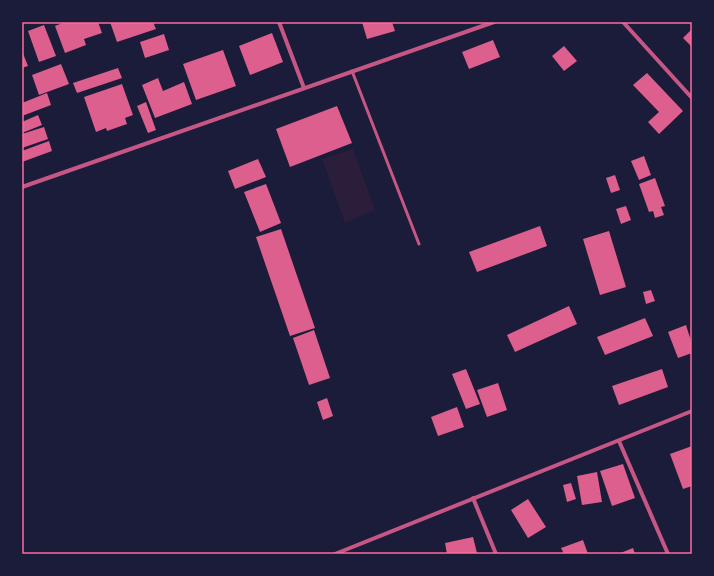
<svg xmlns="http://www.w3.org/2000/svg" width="714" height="576" font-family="Karla,sans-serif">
	<rect width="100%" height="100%" fill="#1b1b3a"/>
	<polygon fill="#2a1e3b" points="353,149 375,210 345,223 322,159"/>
	<g fill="#dd5f8e">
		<polygon points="65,22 98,22 102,33 84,39 86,45 65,53 55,26"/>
		<polygon points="110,22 153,22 156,29 117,42"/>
		<polygon points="362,22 392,22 395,31 367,39"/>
		<polygon points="44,25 56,56 39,62 28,31"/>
		<polygon points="692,29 692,47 683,38"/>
		<polygon points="272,33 283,62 250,75 239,46"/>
		<polygon points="164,34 169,50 145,58 140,42"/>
		<polygon points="493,40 500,57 469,69 462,52"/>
		<polygon points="564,46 577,61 564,71 552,56"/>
		<polygon points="223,50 236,86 196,100 183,64"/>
		<polygon points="22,51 28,66 22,68"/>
		<polygon points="61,64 69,84 39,95 32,75"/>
		<polygon points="118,68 122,78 77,93 73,83"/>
		<polygon points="647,73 683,111 659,134 648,122 659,112 633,85"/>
		<polygon points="158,78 163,91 184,82 192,104 155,118 142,85"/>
		<polygon points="122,84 133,115 125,118 127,124 107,131 106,128 96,132 84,97"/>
		<polygon points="47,93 51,105 22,116 22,103"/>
		<polygon points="146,102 156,130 148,133 137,106"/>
		<polygon points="337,106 352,143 290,167 276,129"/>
		<polygon points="38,115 42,125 22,133 22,122"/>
		<polygon points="44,127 48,139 22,148 22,134"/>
		<polygon points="49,141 52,151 22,162 22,151"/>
		<polygon points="644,156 651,175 639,180 631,161"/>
		<polygon points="258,159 266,177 235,189 228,171"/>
		<polygon points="615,175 620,190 611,193 606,178"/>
		<polygon points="655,178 665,206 661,207 664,215 655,218 653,211 649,212 639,184"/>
		<polygon points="266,184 281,223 260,232 244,192"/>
		<polygon points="626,206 631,220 621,224 616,209"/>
		<polygon points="540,226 547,246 477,272 469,252"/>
		<polygon points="281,229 315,328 290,336 256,237"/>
		<polygon points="609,231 626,287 600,295 583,239"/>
		<polygon points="651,290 655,301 646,304 643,292"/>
		<polygon points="569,306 577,324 515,352 507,335"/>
		<polygon points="645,318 653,336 605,355 597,337"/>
		<polygon points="686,325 692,344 692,353 678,358 668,332"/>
		<polygon points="314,330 330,378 309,385 293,338"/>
		<polygon points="466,369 480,404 466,409 452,374"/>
		<polygon points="662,369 668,387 619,405 612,386"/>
		<polygon points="498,383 507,410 487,417 477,390"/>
		<polygon points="327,398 333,416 323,420 317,402"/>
		<polygon points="457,407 464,427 438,436 431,417"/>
		<polygon points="692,446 692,486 683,489 670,454"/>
		<polygon points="623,464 635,498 612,506 600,471"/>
		<polygon points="597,472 602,502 582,505 577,476"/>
		<polygon points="571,483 576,499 567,502 563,485"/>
		<polygon points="528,499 546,527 528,538 511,510"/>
		<polygon points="473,537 477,553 447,554 445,543"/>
		<polygon points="583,540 588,554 564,554 561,548"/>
		<polygon points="633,548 635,554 618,554"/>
	</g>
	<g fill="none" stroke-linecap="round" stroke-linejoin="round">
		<polyline stroke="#c65784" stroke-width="3" points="352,71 419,244"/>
		<g stroke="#c65784" stroke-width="4">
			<polyline points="279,22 304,88"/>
			<polyline points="623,22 692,98"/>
			<polyline points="22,187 494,22"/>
			<polyline points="619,441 668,554"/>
			<polyline points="473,498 496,554"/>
			<polyline points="335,554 692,411"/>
		</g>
	</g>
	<rect width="714" height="576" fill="none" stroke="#1b1b3a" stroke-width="46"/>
	<rect x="23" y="23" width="668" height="530" fill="none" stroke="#ff6b9d" stroke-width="1.5"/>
</svg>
